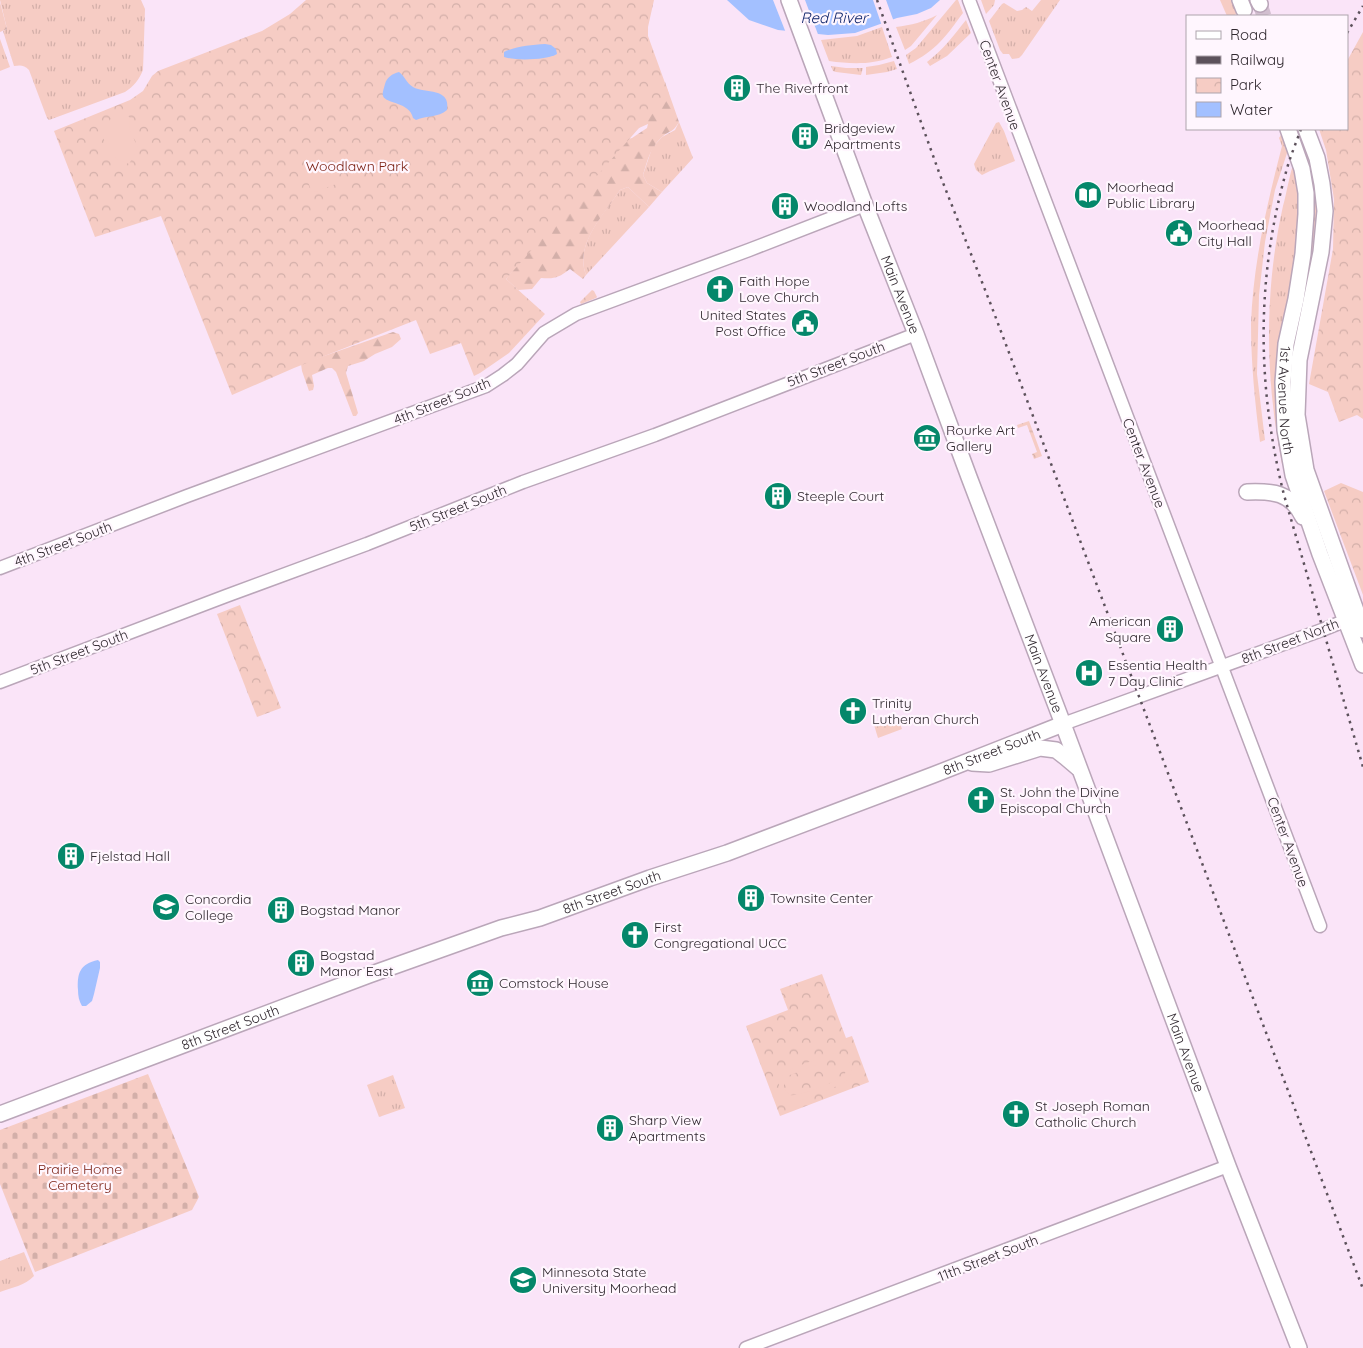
<svg xmlns="http://www.w3.org/2000/svg" width="1363" height="1348" font-family="Quicksand,sans-serif">
	<defs>
		<pattern id="grass-tufts" width="24" height="20" patternUnits="userSpaceOnUse" patternTransform="scale(1.25)"><rect width="24" height="20" fill="#f6ccc4"/><path d="M3 7l-1-3M5 7V3M7 7l1-3M15 17l-1-3M17 17v-4M19 17l1-3" fill="none" stroke="#d3afa9"/></pattern>
		<pattern id="forest-firs" width="22" height="20" patternUnits="userSpaceOnUse" patternTransform="scale(1.25)"><rect width="22" height="20" fill="#f6ccc4"/><path d="M5 1l3.5 6h-7zM16 11l3.5 6h-7z" fill="#d3afa9"/></pattern>
		<pattern id="cemetery-stones" width="16" height="16" patternUnits="userSpaceOnUse" patternTransform="scale(1.25)"><rect width="16" height="16" fill="#f6ccc4"/><path d="M2 7V4a2 2 0 0 1 4 0v3zM10 15v-3a2 2 0 0 1 4 0v3z" fill="#d3afa9"/></pattern>
		<pattern id="park-crowns" width="20" height="18" patternUnits="userSpaceOnUse" patternTransform="scale(1.25)"><rect width="20" height="18" fill="#f6ccc4"/><path d="M2 6a3 3 0 1 1 6 0M12 15a3 3 0 1 1 6 0" fill="none" stroke="#d3afa9"/></pattern>
	</defs>
	<rect width="100%" height="100%" fill="#fae4f8"/>
	<g fill="url(#grass-tufts)">
		<path d="M0,0H141L145,9L143,70C139,80 134,86 125,92L49,120L47,118L29,70C24,65 21,65 14,66L3,31L7,29Z"/>
		<path d="M956,0H958L963,13C945,37 937,50 909,64L906,55L916,48Z"/>
		<polygon points="981,0 995,0 994,5 986,14"/>
		<polygon points="1041,0 1060,0 1022,55 1019,58 1012,59 1009,54 1003,54 1000,50 989,21 1002,4 1004,3 1017,11 1022,10 1026,7 1032,11"/>
		<polygon points="1220,0 1234,0 1239,13 1232,16 1227,16"/>
		<path d="M937,15L911,46L905,50L896,27C911,25 924,22 937,15Z"/>
		<path d="M966,20L971,33L947,56L930,66L927,62C943,50 954,35 966,20Z"/>
		<path d="M882,27L892,57C871,65 851,64 829,61L821,40L857,36Z"/>
		<polygon points="0,39 10,67 0,71"/>
		<polygon points="894,61 897,69 887,72 866,75 866,67 879,65"/>
		<polygon points="831,66 846,68 863,68 861,75 836,72 833,71"/>
		<polygon points="679,122 693,158 662,192 647,183 643,175 652,148 662,137 675,130"/>
		<polygon points="999,122 1004,131 1015,161 990,171 982,175 976,170 974,164 996,123"/>
		<path d="M1282,133L1288,150L1275,190L1265,242L1259,295L1257,374L1265,440L1260,442C1255,403 1251,363 1251,324C1253,264 1267,204 1282,146L1279,138Z"/>
		<polygon points="1303,139 1308,151 1317,189 1319,229 1297,350 1291,356 1311,245 1313,215 1300,146"/>
		<path d="M1294,162L1300,188L1284,464H1282C1265,379 1264,291 1283,206C1287,192 1289,176 1294,162Z"/>
		<path d="M628,187L649,207L586,275C574,244 605,213 620,190Z"/>
		<polygon points="393,1075 405,1108 379,1117 367,1085"/>
		<path d="M24,1252L34,1276C26,1285 11,1288 0,1292V1261Z"/>
	</g>
	<g fill="url(#forest-firs)">
		<polygon points="0,2 7,29 0,32"/>
		<path d="M665,82L679,122C672,134 669,130 661,138C650,148 647,162 643,175L647,183L662,192L649,207L628,187L620,190C605,214 574,244 586,275L583,279L570,269C558,278 555,279 541,278L532,289L518,290L506,279L617,142L632,138L647,128L648,124L639,128Z"/>
		<polygon points="393,332 399,334 401,339 392,347 375,354 364,361 348,366 346,373 358,413 356,416 353,416 336,372 332,368 328,368 312,375 314,386 313,390 309,391 302,371 301,364"/>
	</g>
	<polygon fill="url(#cemetery-stones)" points="148,1074 199,1197 192,1210 35,1272 0,1184 0,1130"/>
	<g fill="url(#park-crowns)">
		<polygon points="306,0 654,0 648,27 648,36 669,94 506,279 545,314 509,353 480,373 474,376 461,343 430,354 416,320 294,368 232,395 161,216 95,237 54,131 130,100 143,91 152,76 158,71 262,31 290,14"/>
		<polygon points="1363,32 1363,419 1357,415 1339,422 1328,392 1309,384 1333,249 1334,199 1326,150 1319,129 1347,129 1347,61"/>
		<polygon points="592,290 594,291 597,297 596,298 581,304 580,302"/>
		<polygon points="1029,421 1042,456 1034,459 1032,454 1037,452 1027,425 1018,428 1017,425"/>
		<polygon points="1341,483 1363,492 1363,595 1324,491"/>
		<polygon points="240,605 281,708 257,717 217,614"/>
		<polygon points="897,716 902,729 878,738 874,725"/>
		<polygon points="822,974 846,1038 852,1036 869,1082 780,1116 746,1026 788,1010 780,989"/>
	</g>
	<g fill="#f6ccc4" fill-rule="evenodd">
		<polygon points="123,110 130,118 129,128 138,148 129,164 113,157 104,140 103,132 113,115"/>
		<polygon points="330,167 336,184 312,193 306,176"/>
		<polygon points="787,1019 791,1029 777,1034 773,1024"/>
		<path d="M836,1053C854,1057 857,1075 842,1084L800,1101L788,1100L779,1091V1078L788,1070L830,1054ZM832,1059L840,1060L846,1066L845,1074C840,1081 799,1097 790,1095L784,1089V1081L790,1075Z"/>
	</g>
	<g fill="#a3c0ff">
		<polygon points="727,0 940,0 931,8 917,14 897,18 855,33 828,35 778,30 749,20"/>
		<path d="M545,44L551,45L556,49L557,54C548,60 515,61 504,57V52C517,46 531,45 545,44Z"/>
		<path d="M399,72C405,76 406,83 413,87C425,94 451,87 447,110C438,118 427,115 416,120L413,118C410,102 386,104 383,96C382,93 384,88 385,84C387,77 392,74 399,72Z"/>
		<path d="M98,960L100,962V968L94,994L92,1001L86,1006H82C79,1001 78,996 78,990C77,973 80,964 98,960Z"/>
	</g>
	<g fill="#fae4f8">
		<polygon points="773,0 805,0 819,37 786,33"/>
		<polygon points="873,0 886,0 894,22 882,26"/>
	</g>
	<g fill="none" stroke-linecap="round" stroke-linejoin="round">
		<polyline stroke="#d2bfd0" stroke-width="15" stroke-dasharray="15 8" stroke-linecap="butt" points="1260,4 1264,16"/>
		<defs>
			<g id="minor">
				<path d="M969,0C1084,309 1204,617 1320,926"/>
				<polyline points="0,568 187,496 486,386 503,375 517,364 544,333 576,314 749,250 865,205"/>
				<polyline points="0,682 226,596 367,544 523,482 655,435 916,334"/>
				<polyline points="1063,724 1322,630 1354,617"/>
				<polyline points="746,1348 1228,1166"/>
			</g>
			<g id="major">
				<path id="s1" d="M789,0L865,205L916,334L969,477L1063,724L1228,1166L1299,1348"/>
				<polyline points="1240,0 1244,10"/>
				<polyline points="1258,0 1260,4"/>
				<path id="s2" d="M1288,129L1302,169L1306,193V214L1303,254L1296,299L1286,344L1283,382L1285,430L1293,475L1320,554L1363,665"/>
				<polyline points="1306,129 1317,158 1322,184 1325,211 1321,252 1299,360 1297,415 1306,470 1363,630"/>
				<path d="M1247,492C1272,491 1291,492 1303,517"/>
				<polyline points="972,763 989,764 1040,748 1056,750 1065,757 1078,768"/>
				<path id="s3" d="M0,1114L369,975L501,928L540,918L650,878L727,853L933,775L1063,724"/>
			</g>
		</defs>
		<use href="#minor" stroke="#baa6b9" stroke-width="15"/>
		<use href="#major" stroke="#baa6b9" stroke-width="18"/>
		<use href="#minor" stroke="#fff" stroke-width="12"/>
		<use href="#major" stroke="#fff" stroke-width="15"/>
		<g stroke="#5c515b" stroke-width="2.5" stroke-dasharray="2.5 5" stroke-linecap="butt">
			<polyline points="877,0 940,175 991,305 1363,1289"/>
			<polyline points="1347,33 1363,6"/>
			<path d="M1301,129C1296,143 1290,157 1286,172C1256,279 1257,387 1284,495L1363,767"/>
		</g>
	</g>
	<defs>
		<symbol id="building-disc" viewBox="-11 -11 22 22"><circle r="9.5" fill="#04876a" stroke="#fff6fe"/><path d="M-4-6H4V6H1V3H-1V6H-4ZM-2.5-4.3h1.7v1.8h-1.7ZM.8-4.3h1.7v1.8H.8ZM-2.5-1h1.7V.8h-1.7ZM.8-1h1.7V.8H.8Z" fill="#fff"/></symbol>
		<symbol id="library-disc" viewBox="-11 -11 22 22"><circle r="9.5" fill="#04876a" stroke="#fff6fe"/><path d="M-6-4Q-3-5.5-.7-3.5V5Q-3 3-6 4ZM6-4Q3-5.5 .7-3.5V5Q3 3 6 4Z" fill="#fff"/></symbol>
		<symbol id="civic-disc" viewBox="-11 -11 22 22"><circle r="9.5" fill="#04876a" stroke="#fff6fe"/><path d="M-.6-6.5H3V-4.5H.6V-3L4-1V1h2V6H-6V1h2V-1L-.6-3ZM-1.2 2.5V6h2.4V2.5Z" fill="#fff"/></symbol>
		<symbol id="church-disc" viewBox="-11 -11 22 22"><circle r="9.5" fill="#04876a" stroke="#fff6fe"/><path d="M-1.2-6h2.4v3.5h3.3v2.4h-3.3V6h-2.4V-.1h-3.3v-2.4h3.3Z" fill="#fff"/></symbol>
		<symbol id="museum-disc" viewBox="-11 -11 22 22"><circle r="9.5" fill="#04876a" stroke="#fff6fe"/><path d="M0-6L6-3V-2H-6V-3ZM-5-1h2V3h-2ZM-1-1h2V3h-2ZM3-1h2V3H3ZM-6 4H6V6H-6Z" fill="#fff"/></symbol>
		<symbol id="hospital-disc" viewBox="-11 -11 22 22"><circle r="9.5" fill="#04876a" stroke="#fff6fe"/><path d="M-5-5h3v3.5h4V-5h3V5h-3V1.5h-4V5h-3Z" fill="#fff"/></symbol>
		<symbol id="university-disc" viewBox="-11 -11 22 22"><circle r="9.5" fill="#04876a" stroke="#fff6fe"/><path d="M0-5L7-2L0 1L-7-2ZM-4 1L0 2.5L4 1V4Q0 6-4 4Z" fill="#fff"/></symbol>
	</defs>
	<g fill-rule="evenodd">
		<use href="#building-disc" x="721" y="72" width="32" height="32"/>
		<use href="#building-disc" x="789" y="120" width="32" height="32"/>
		<use href="#library-disc" x="1072" y="179" width="32" height="32"/>
		<use href="#building-disc" x="769" y="190" width="32" height="32"/>
		<use href="#civic-disc" x="1163" y="217" width="32" height="32"/>
		<use href="#church-disc" x="704" y="273" width="32" height="32"/>
		<use href="#civic-disc" x="789" y="307" width="32" height="32"/>
		<use href="#museum-disc" x="911" y="422" width="32" height="32"/>
		<use href="#building-disc" x="762" y="480" width="32" height="32"/>
		<use href="#building-disc" x="1154" y="613" width="32" height="32"/>
		<use href="#hospital-disc" x="1073" y="657" width="32" height="32"/>
		<use href="#church-disc" x="837" y="695" width="32" height="32"/>
		<use href="#church-disc" x="965" y="784" width="32" height="32"/>
		<use href="#building-disc" x="55" y="840" width="32" height="32"/>
		<use href="#building-disc" x="735" y="882" width="32" height="32"/>
		<use href="#university-disc" x="150" y="891" width="32" height="32"/>
		<use href="#building-disc" x="265" y="894" width="32" height="32"/>
		<use href="#church-disc" x="619" y="919" width="32" height="32"/>
		<use href="#building-disc" x="285" y="947" width="32" height="32"/>
		<use href="#museum-disc" x="464" y="967" width="32" height="32"/>
		<use href="#church-disc" x="1000" y="1098" width="32" height="32"/>
		<use href="#building-disc" x="594" y="1112" width="32" height="32"/>
		<use href="#university-disc" x="507" y="1264" width="32" height="32"/>
	</g>
	<g text-anchor="middle" stroke-width="4.5" stroke-linejoin="round" paint-order="stroke">
		<g font-size="14" fill="#312930" stroke="#fff6fe">
			<text transform="translate(1000 85) rotate(70)" y="5">Center Avenue</text>
			<text dy="5" stroke="none"><textPath href="#s1" startOffset="315">Main Avenue</textPath></text>
			<text transform="translate(836 364) rotate(-21)" y="5">5th Street South</text>
			<text transform="translate(442 401) rotate(-22)" y="5">4th Street South</text>
			<text dy="5" stroke="none"><textPath href="#s2" startOffset="276">1st Avenue North</textPath></text>
			<text transform="translate(1144 463) rotate(69)" y="5">Center Avenue</text>
			<text transform="translate(458 508) rotate(-22)" y="5">5th Street South</text>
			<text transform="translate(63 544) rotate(-21)" y="5">4th Street South</text>
			<text transform="translate(1290 641) rotate(-21)" y="5">8th Street North</text>
			<text transform="translate(79 652) rotate(-21)" y="5">5th Street South</text>
			<text dy="5" stroke="none"><textPath href="#s1" startOffset="720">Main Avenue</textPath></text>
			<text dy="5" stroke="none"><textPath href="#s3" startOffset="1056">8th Street South</textPath></text>
			<text transform="translate(1288 842) rotate(70)" y="5">Center Avenue</text>
			<text dy="5" stroke="none"><textPath href="#s3" startOffset="651">8th Street South</textPath></text>
			<text dy="5" stroke="none"><textPath href="#s3" startOffset="246">8th Street South</textPath></text>
			<text dy="5" stroke="none"><textPath href="#s1" startOffset="1125">Main Avenue</textPath></text>
			<text transform="translate(988 1258) rotate(-21)" y="5">11th Street South</text>
		</g>
		<g font-size="14" fill="#312930" stroke="#fff6fe" text-anchor="start">
			<text x="756" y="93">The Riverfront</text>
			<text x="824" y="133">Bridgeview<tspan x="824" dy="16">Apartments</tspan></text>
			<text x="1107" y="192">Moorhead<tspan x="1107" dy="16">Public Library</tspan></text>
			<text x="804" y="211">Woodland Lofts</text>
			<text x="1198" y="230">Moorhead<tspan x="1198" dy="16">City Hall</tspan></text>
			<text x="739" y="286">Faith Hope<tspan x="739" dy="16">Love Church</tspan></text>
			<text x="786" y="320" text-anchor="end">United States<tspan x="786" dy="16">Post Office</tspan></text>
			<text x="946" y="435">Rourke Art<tspan x="946" dy="16">Gallery</tspan></text>
			<text x="797" y="501">Steeple Court</text>
			<text x="1151" y="626" text-anchor="end">American<tspan x="1151" dy="16">Square</tspan></text>
			<text x="1108" y="670">Essentia Health<tspan x="1108" dy="16">7 Day Clinic</tspan></text>
			<text x="872" y="708">Trinity<tspan x="872" dy="16">Lutheran Church</tspan></text>
			<text x="1000" y="797">St. John the Divine<tspan x="1000" dy="16">Episcopal Church</tspan></text>
			<text x="90" y="861">Fjelstad Hall</text>
			<text x="770" y="903">Townsite Center</text>
			<text x="185" y="904">Concordia<tspan x="185" dy="16">College</tspan></text>
			<text x="300" y="915">Bogstad Manor</text>
			<text x="654" y="932">First<tspan x="654" dy="16">Congregational UCC</tspan></text>
			<text x="320" y="960">Bogstad<tspan x="320" dy="16">Manor East</tspan></text>
			<text x="499" y="988">Comstock House</text>
			<text x="1035" y="1111">St Joseph Roman<tspan x="1035" dy="16">Catholic Church</tspan></text>
			<text x="629" y="1125">Sharp View<tspan x="629" dy="16">Apartments</tspan></text>
			<text x="542" y="1277">Minnesota State<tspan x="542" dy="16">University Moorhead</tspan></text>
		</g>
		<g font-size="14" fill="#7e2518" stroke="#fff6fe">
			<text x="357" y="171">Woodlawn Park</text>
			<text x="80" y="1174">Prairie Home<tspan x="80" dy="16">Cemetery</tspan></text>
		</g>
		<g font-size="15" font-style="italic" fill="#0e246a" stroke="#fff6fe">
			<text x="834" y="23">Red River</text>
		</g>
	</g>
	<rect x="1186" y="15" width="162" height="115" fill="#fff6fe" stroke="#ada4ac"/>
	<rect x="1196" y="31" width="25" height="8" fill="#ffffff" stroke="#ada4ac"/>
	<text x="1230" y="40" font-size="15" fill="#312930">Road</text>
	<rect x="1196" y="56" width="25" height="8" fill="#5c515b" stroke="#ada4ac"/>
	<text x="1230" y="65" font-size="15" fill="#312930">Railway</text>
	<rect x="1196" y="78" width="25" height="15" fill="url(#park-crowns)" stroke="#ada4ac"/>
	<text x="1230" y="90" font-size="15" fill="#312930">Park</text>
	<rect x="1196" y="102" width="25" height="15" fill="#a3c0ff" stroke="#ada4ac"/>
	<text x="1230" y="115" font-size="15" fill="#312930">Water</text>
</svg>
